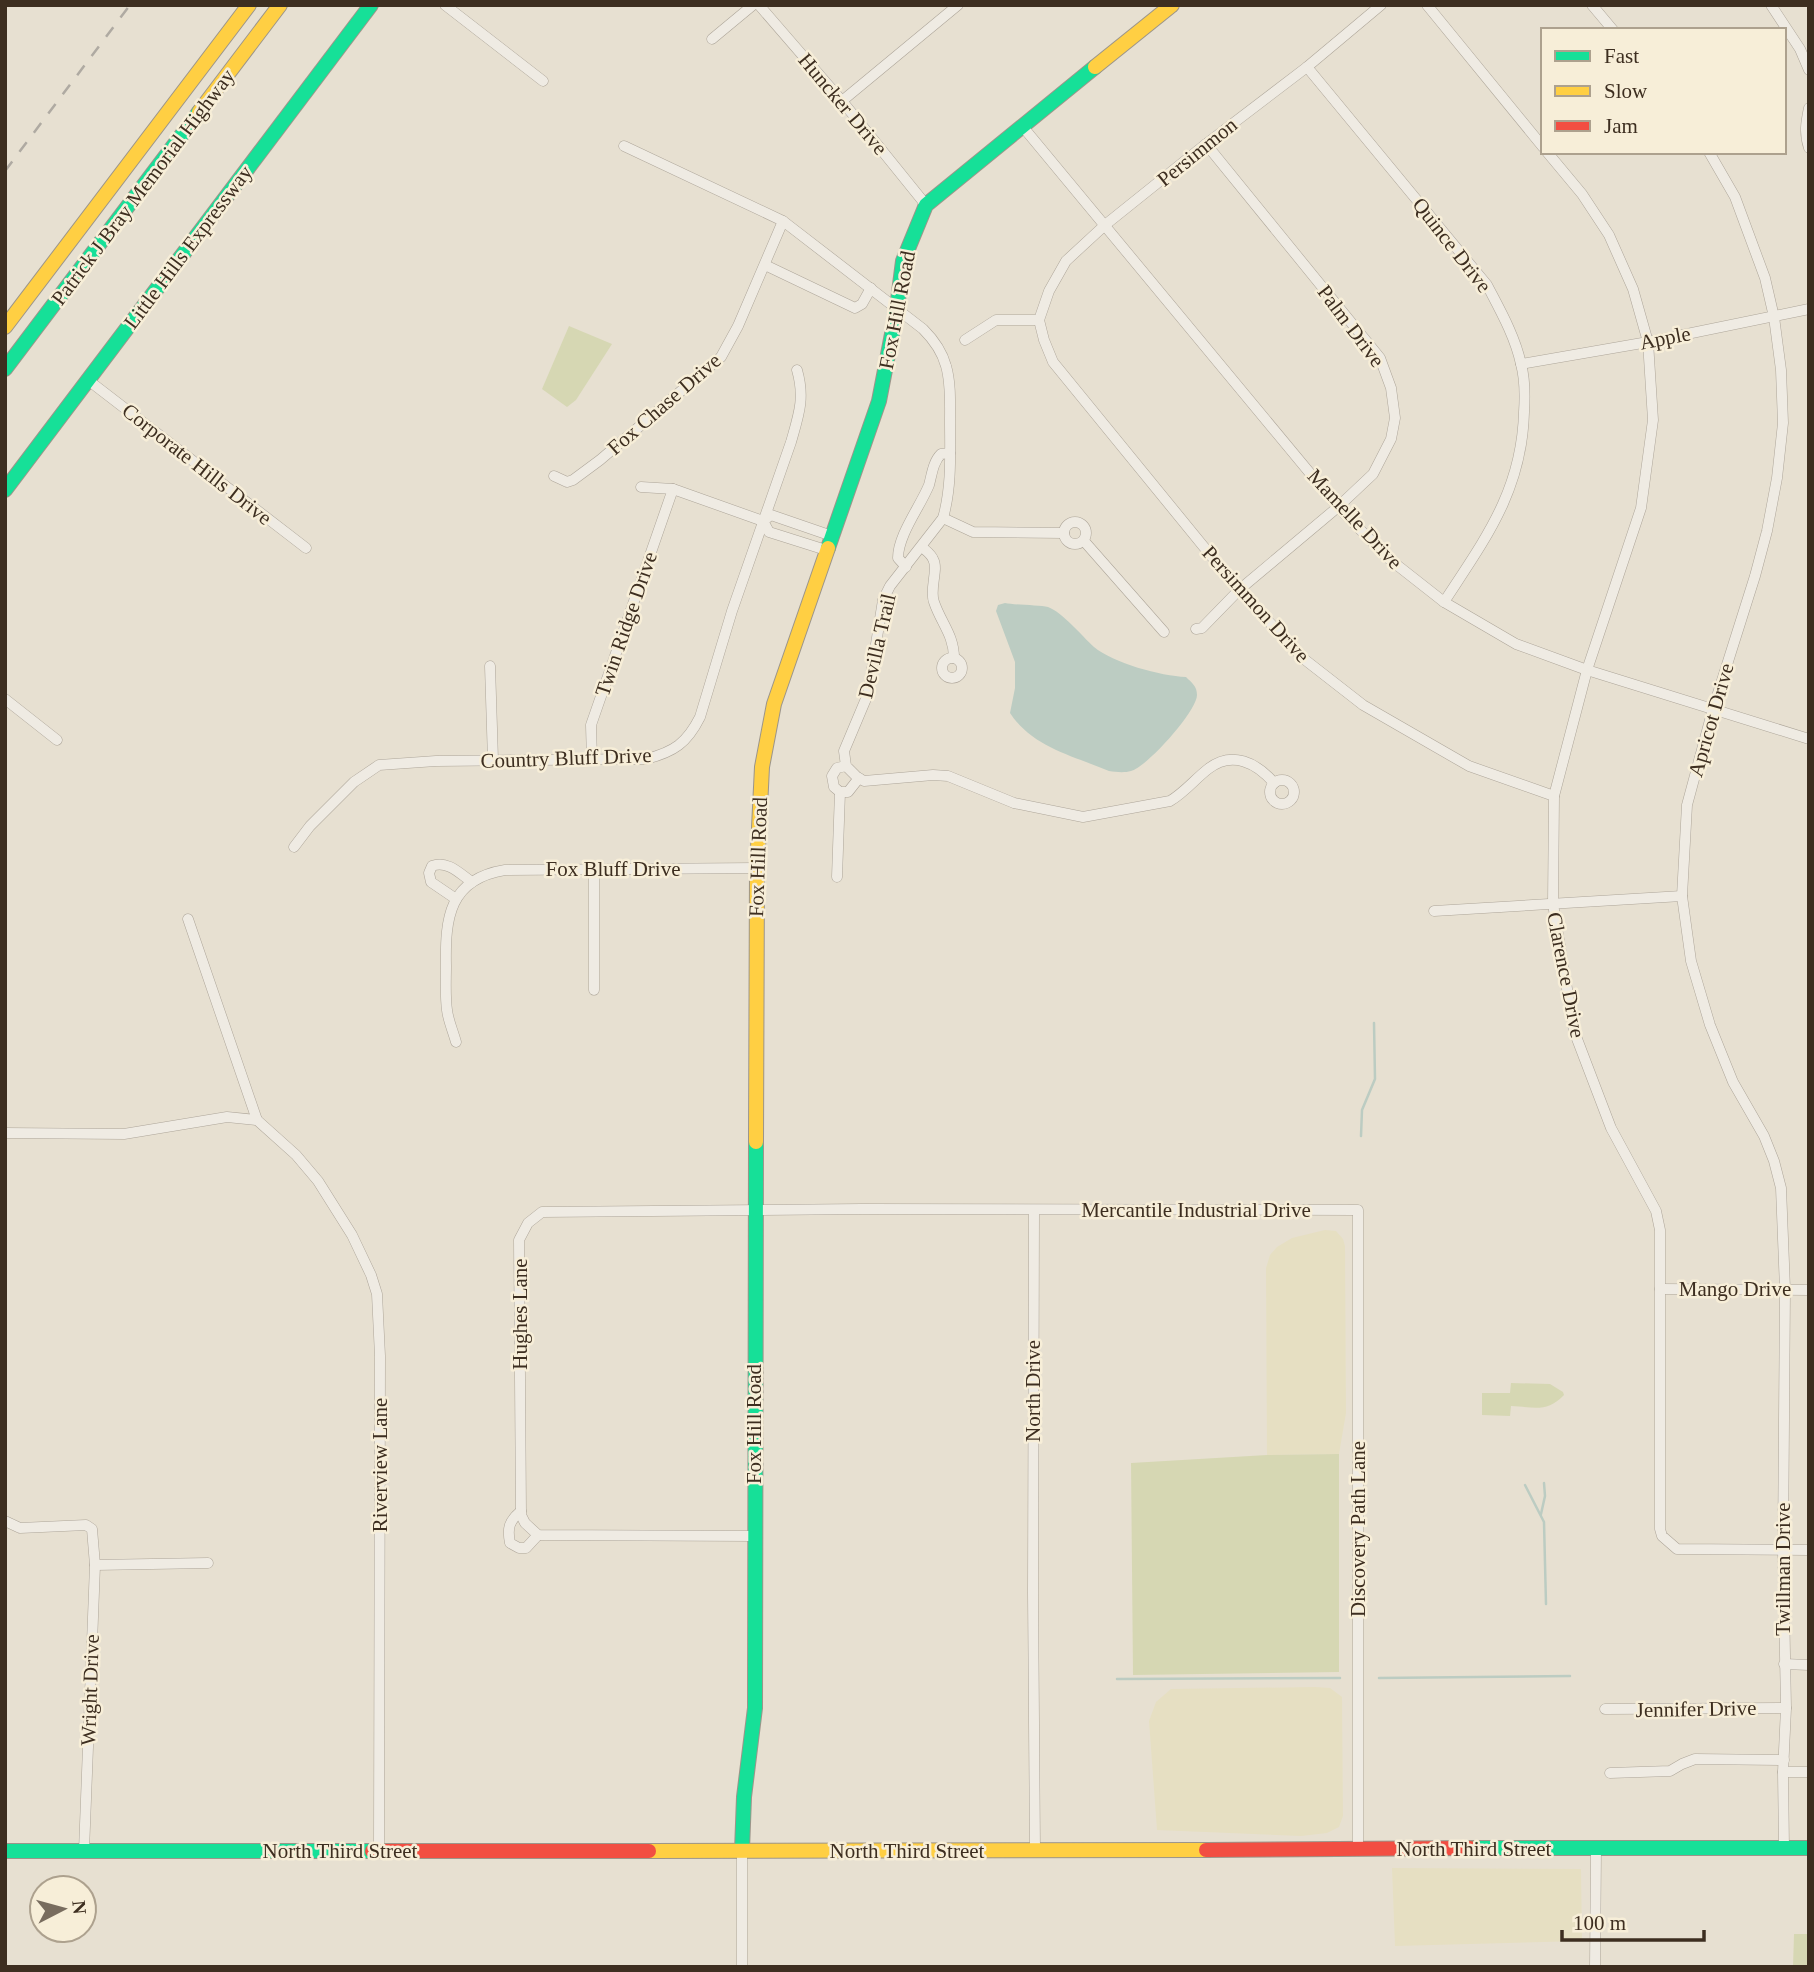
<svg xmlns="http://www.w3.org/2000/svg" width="1814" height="1972" font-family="'Times New Roman',serif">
	<rect width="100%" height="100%" fill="#e7e0d1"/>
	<g fill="#e6dfc2">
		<polygon points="1325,1230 1336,1231 1343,1239 1345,1246 1346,1413 1339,1454 1267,1455 1266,1268 1270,1255 1277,1247 1292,1238"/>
		<polygon points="1315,1687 1330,1688 1342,1697 1343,1816 1339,1827 1327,1833 1301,1836 1157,1830 1149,1721 1156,1702 1171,1689"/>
		<polygon points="1392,1868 1581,1869 1582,1941 1395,1946"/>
	</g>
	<g fill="#d6d7b3">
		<polygon points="569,326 612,344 576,400 567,407 542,389"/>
		<path d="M1511,1383L1550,1384L1563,1392L1564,1395C1547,1413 1534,1407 1511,1406L1510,1416L1482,1415V1393H1510Z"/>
		<polygon points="1339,1454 1339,1672 1133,1675 1131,1463 1267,1455"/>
		<polygon points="1794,1934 1809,1934 1809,1967 1793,1967"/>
	</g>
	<path fill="#bcccc2" d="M1005,603C1015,605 1040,605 1048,607C1062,612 1082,636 1094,647C1113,663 1161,676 1186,677C1192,683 1197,686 1197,695C1197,711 1147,767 1131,771C1124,773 1116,772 1109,771C1074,756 1033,748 1010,713L1015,688V662L996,611L998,605Z"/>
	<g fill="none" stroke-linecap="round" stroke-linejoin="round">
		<g stroke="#bcccc2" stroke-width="2.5">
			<polyline points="1361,1136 1362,1110 1375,1079 1374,1023"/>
			<polyline points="1525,1485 1544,1522 1546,1604"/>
			<polyline points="1541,1514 1545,1496 1544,1483"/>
			<polyline points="1379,1678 1570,1676"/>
			<polyline points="1117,1679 1340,1678"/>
		</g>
		<defs>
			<g id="street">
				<polyline points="445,5 543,81"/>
				<polyline points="759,5 842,101 926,205"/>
				<polyline points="1427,5 1543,147"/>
				<polyline points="1592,5 1613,30"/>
				<polyline points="1771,5 1800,49 1809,70"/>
				<polyline points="712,39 753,5"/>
				<path d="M1307,67L1487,285C1500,310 1515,336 1521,364C1525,379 1525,397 1524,412C1522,491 1485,539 1444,602"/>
				<polyline points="842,101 958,5"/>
				<path d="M1809,108C1806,122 1804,134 1809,148"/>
				<polyline points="1023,127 1338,507 1388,558 1444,602 1516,644 1587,670 1809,739"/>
				<path d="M624,146L783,221L923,329C934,340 942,351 946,366C951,383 950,403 950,420C950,453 952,486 943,518L890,586L883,600L868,694L844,751L846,766L857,777L864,781L933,775L948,776L1014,803L1083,817L1170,801C1185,792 1195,779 1208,769C1232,750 1257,763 1274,783"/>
				<polyline points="1547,152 1582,194 1609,235 1633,289 1648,342 1653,420 1641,508 1587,670 1554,796 1553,904 1574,1031 1611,1128 1656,1211 1660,1230 1660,1529 1662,1536 1677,1549 1809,1550"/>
				<polyline points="1709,152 1735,197 1765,278 1774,317 1781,370 1783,423 1777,478 1767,531 1755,576 1713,709 1687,805 1682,896 1691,961 1710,1025 1733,1082 1764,1136 1774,1161 1781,1188 1785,1289 1783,1550 1786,1708 1783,1772 1784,1848"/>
				<polyline points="765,265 855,308 862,304 871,288"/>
				<polyline points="1039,320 1044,340 1053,362 1239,590 1304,659 1363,705 1469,766 1554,796"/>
				<polyline points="1039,320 1049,291 1066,261 1105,225 1206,144 1307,67 1381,5"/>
				<polyline points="965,340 996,320 1039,320"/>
				<polyline points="1521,364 1648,342 1809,309"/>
				<polyline points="88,380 306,548"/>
				<polyline points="554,476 567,482 573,480 600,460 721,357 738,326 783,221"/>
				<polyline points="641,487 673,489 763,521"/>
				<polyline points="943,518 973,532 1064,533"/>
				<circle cx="1075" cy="533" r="11"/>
				<polyline points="1084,541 1164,632"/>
				<path d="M922,547C925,550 931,554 933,559C939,569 929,589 934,602C941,623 954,635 954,658"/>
				<polyline points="826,550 769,532 763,521 771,515 832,536"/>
				<path d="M906,567L898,558C898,535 920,507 929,485C932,474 933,462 941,454L950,453"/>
				<polyline points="1196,629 1202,628 1239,590 1338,507 1373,474 1391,439 1395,418 1391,388 1380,358 1206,144"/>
				<circle cx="952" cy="668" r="10"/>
				<polyline points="490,666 493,760"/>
				<polyline points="5,699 57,740"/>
				<polyline points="592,760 591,725 673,489"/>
				<polyline points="846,766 837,768 832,776 834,787 840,792 848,792 859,778"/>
				<circle cx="1282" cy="792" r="12"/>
				<path d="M294,847L310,826L354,782L379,765L436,761L646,759C674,752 687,743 700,717L732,611L791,442C799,414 805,398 797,370"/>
				<polyline points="594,870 594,990"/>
				<polyline points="837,877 840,792"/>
				<path d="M456,899L431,882L429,873L432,866C448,860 460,874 472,882"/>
				<polyline points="1434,911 1682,896"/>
				<polyline points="188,919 257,1120 296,1155 318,1181 352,1235 371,1275 377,1294 380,1356 379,1850"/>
				<path d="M456,1042C453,1031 448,1020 447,1010C445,996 446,980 446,966C445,918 449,879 505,870L757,868"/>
				<polyline points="5,1133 124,1134 227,1117 257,1120"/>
				<polyline points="1034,1211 1033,1593 1035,1851"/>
				<polyline points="1660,1289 1809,1290"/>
				<path d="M521,1511C509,1521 507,1528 510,1543L519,1548H526L538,1535"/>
				<polyline points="5,1521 20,1528 86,1525 92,1529 95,1565 84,1851"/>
				<polyline points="754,1536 538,1535 525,1523 521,1515 519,1240 528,1223 542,1212 862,1209 1358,1210 1358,1848"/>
				<polyline points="95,1565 208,1563"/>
				<polyline points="1784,1664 1809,1665"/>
				<polyline points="1605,1709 1786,1708"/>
				<polyline points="1783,1772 1809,1772"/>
				<polyline points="1610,1773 1670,1771 1682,1764 1695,1759 1784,1760"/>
				<polyline points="742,1967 742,1850"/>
				<polyline points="1595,1967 1596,1849"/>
			</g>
			<g id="fast">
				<polyline points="5,369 199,112"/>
				<polyline points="5,490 371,5"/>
				<polyline points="828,548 879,401 897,308 903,261 926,205 1095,67"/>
				<polyline points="1471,1848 1809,1848"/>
				<polyline points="742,1850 744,1797 755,1708 756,1142"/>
				<polyline points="5,1851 372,1851"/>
			</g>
			<g id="slow">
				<polyline points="1095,67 1172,5"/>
				<polyline points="199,112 280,5"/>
				<polyline points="5,327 249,5"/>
				<polyline points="756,1142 757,868 762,767 774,704 828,548"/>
				<polyline points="649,1851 1206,1850"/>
			</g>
			<g id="jam">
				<polyline points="1206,1850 1471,1848"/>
				<polyline points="372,1851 649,1851"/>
			</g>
		</defs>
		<use href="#street" stroke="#ada599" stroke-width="11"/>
		<use href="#fast" stroke="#9c958a" stroke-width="16"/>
		<use href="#slow" stroke="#9c958a" stroke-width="16"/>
		<use href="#jam" stroke="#9c958a" stroke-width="16"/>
		<use href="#street" stroke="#efebe3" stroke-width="10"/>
		<use href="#fast" stroke="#16e098" stroke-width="14"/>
		<use href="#slow" stroke="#ffcf43" stroke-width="14"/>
		<use href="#jam" stroke="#f24e42" stroke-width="14"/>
		<polyline stroke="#afaaa2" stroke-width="2.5" stroke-dasharray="12 12" stroke-linecap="butt" points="5,171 130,5"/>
	</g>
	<g text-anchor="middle" stroke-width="5" stroke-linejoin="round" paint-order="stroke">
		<g font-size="21" fill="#3d2e20" stroke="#f7eed8">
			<text transform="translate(843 104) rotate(50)" y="7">Huncker Drive</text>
			<text transform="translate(1197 152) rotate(-39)" y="7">Persimmon</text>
			<text transform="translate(143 187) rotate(-53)" y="7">Patrick J Bray Memorial Highway</text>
			<text transform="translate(1452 245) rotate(52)" y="7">Quince Drive</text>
			<text transform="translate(188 247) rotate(-53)" y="7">Little Hills Expressway</text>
			<text transform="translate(897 310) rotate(-79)" y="7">Fox Hill Road</text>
			<text transform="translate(1351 326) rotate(53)" y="7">Palm Drive</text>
			<text transform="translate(1665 338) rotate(-11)" y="7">Apple</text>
			<text transform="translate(664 404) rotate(-41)" y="7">Fox Chase Drive</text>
			<text transform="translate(197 464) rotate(38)" y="7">Corporate Hills Drive</text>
			<text transform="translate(1355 519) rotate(47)" y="7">Mamelle Drive</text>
			<text transform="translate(1256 604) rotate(48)" y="7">Persimmon Drive</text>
			<text transform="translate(626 624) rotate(-71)" y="7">Twin Ridge Drive</text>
			<text transform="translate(877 646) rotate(-77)" y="7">Devilla Trail</text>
			<text transform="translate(1711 720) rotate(-74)" y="7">Apricot Drive</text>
			<text transform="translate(566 758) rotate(-2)" y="7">Country Bluff Drive</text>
			<text transform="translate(758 857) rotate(-88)" y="7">Fox Hill Road</text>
			<text x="613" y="876">Fox Bluff Drive</text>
			<text transform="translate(1566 975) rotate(79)" y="7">Clarence Drive</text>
			<text x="1196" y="1217">Mercantile Industrial Drive</text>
			<text x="1735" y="1296">Mango Drive</text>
			<text transform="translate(520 1314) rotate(-90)" y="7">Hughes Lane</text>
			<text transform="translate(1033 1391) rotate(-90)" y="7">North Drive</text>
			<text transform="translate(754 1424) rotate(-90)" y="7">Fox Hill Road</text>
			<text transform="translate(380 1465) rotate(-90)" y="7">Riverview Lane</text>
			<text transform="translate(1358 1529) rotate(-90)" y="7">Discovery Path Lane</text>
			<text transform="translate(1783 1569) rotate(-90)" y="7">Twillman Drive</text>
			<text transform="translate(90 1690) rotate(-88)" y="7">Wright Drive</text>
			<text transform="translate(1696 1709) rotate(-1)" y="7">Jennifer Drive</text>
			<text x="1474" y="1856">North Third Street</text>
			<text x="340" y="1858">North Third Street</text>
			<text x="907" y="1858">North Third Street</text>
		</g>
	</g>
	<rect width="1814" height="1972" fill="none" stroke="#3d2e20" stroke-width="14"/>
	<rect x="1541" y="28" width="245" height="126" fill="#f7eed8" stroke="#ada18e" stroke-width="2"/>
	<rect x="1555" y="51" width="35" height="10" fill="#16e098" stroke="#ada18e" stroke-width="2"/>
	<text x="1604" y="63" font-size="21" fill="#3d2e20">Fast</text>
	<rect x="1555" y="86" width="35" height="10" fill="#ffcf43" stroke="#ada18e" stroke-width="2"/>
	<text x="1604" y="98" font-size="21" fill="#3d2e20">Slow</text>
	<rect x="1555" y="121" width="35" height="10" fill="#f24e42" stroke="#ada18e" stroke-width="2"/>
	<text x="1604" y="133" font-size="21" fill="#3d2e20">Jam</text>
	<g transform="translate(63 1909) rotate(84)"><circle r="33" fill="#f7eed8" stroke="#ada18e" stroke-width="2"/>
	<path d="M0-5L12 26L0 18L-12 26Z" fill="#786c5e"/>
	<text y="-10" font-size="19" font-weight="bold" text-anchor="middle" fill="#3d2e20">N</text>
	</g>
	<path d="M1562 1930v10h142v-10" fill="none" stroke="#3d2e20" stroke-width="3.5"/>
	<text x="1573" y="1930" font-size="21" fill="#3d2e20" stroke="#f7eed8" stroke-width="5" paint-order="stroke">100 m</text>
</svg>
